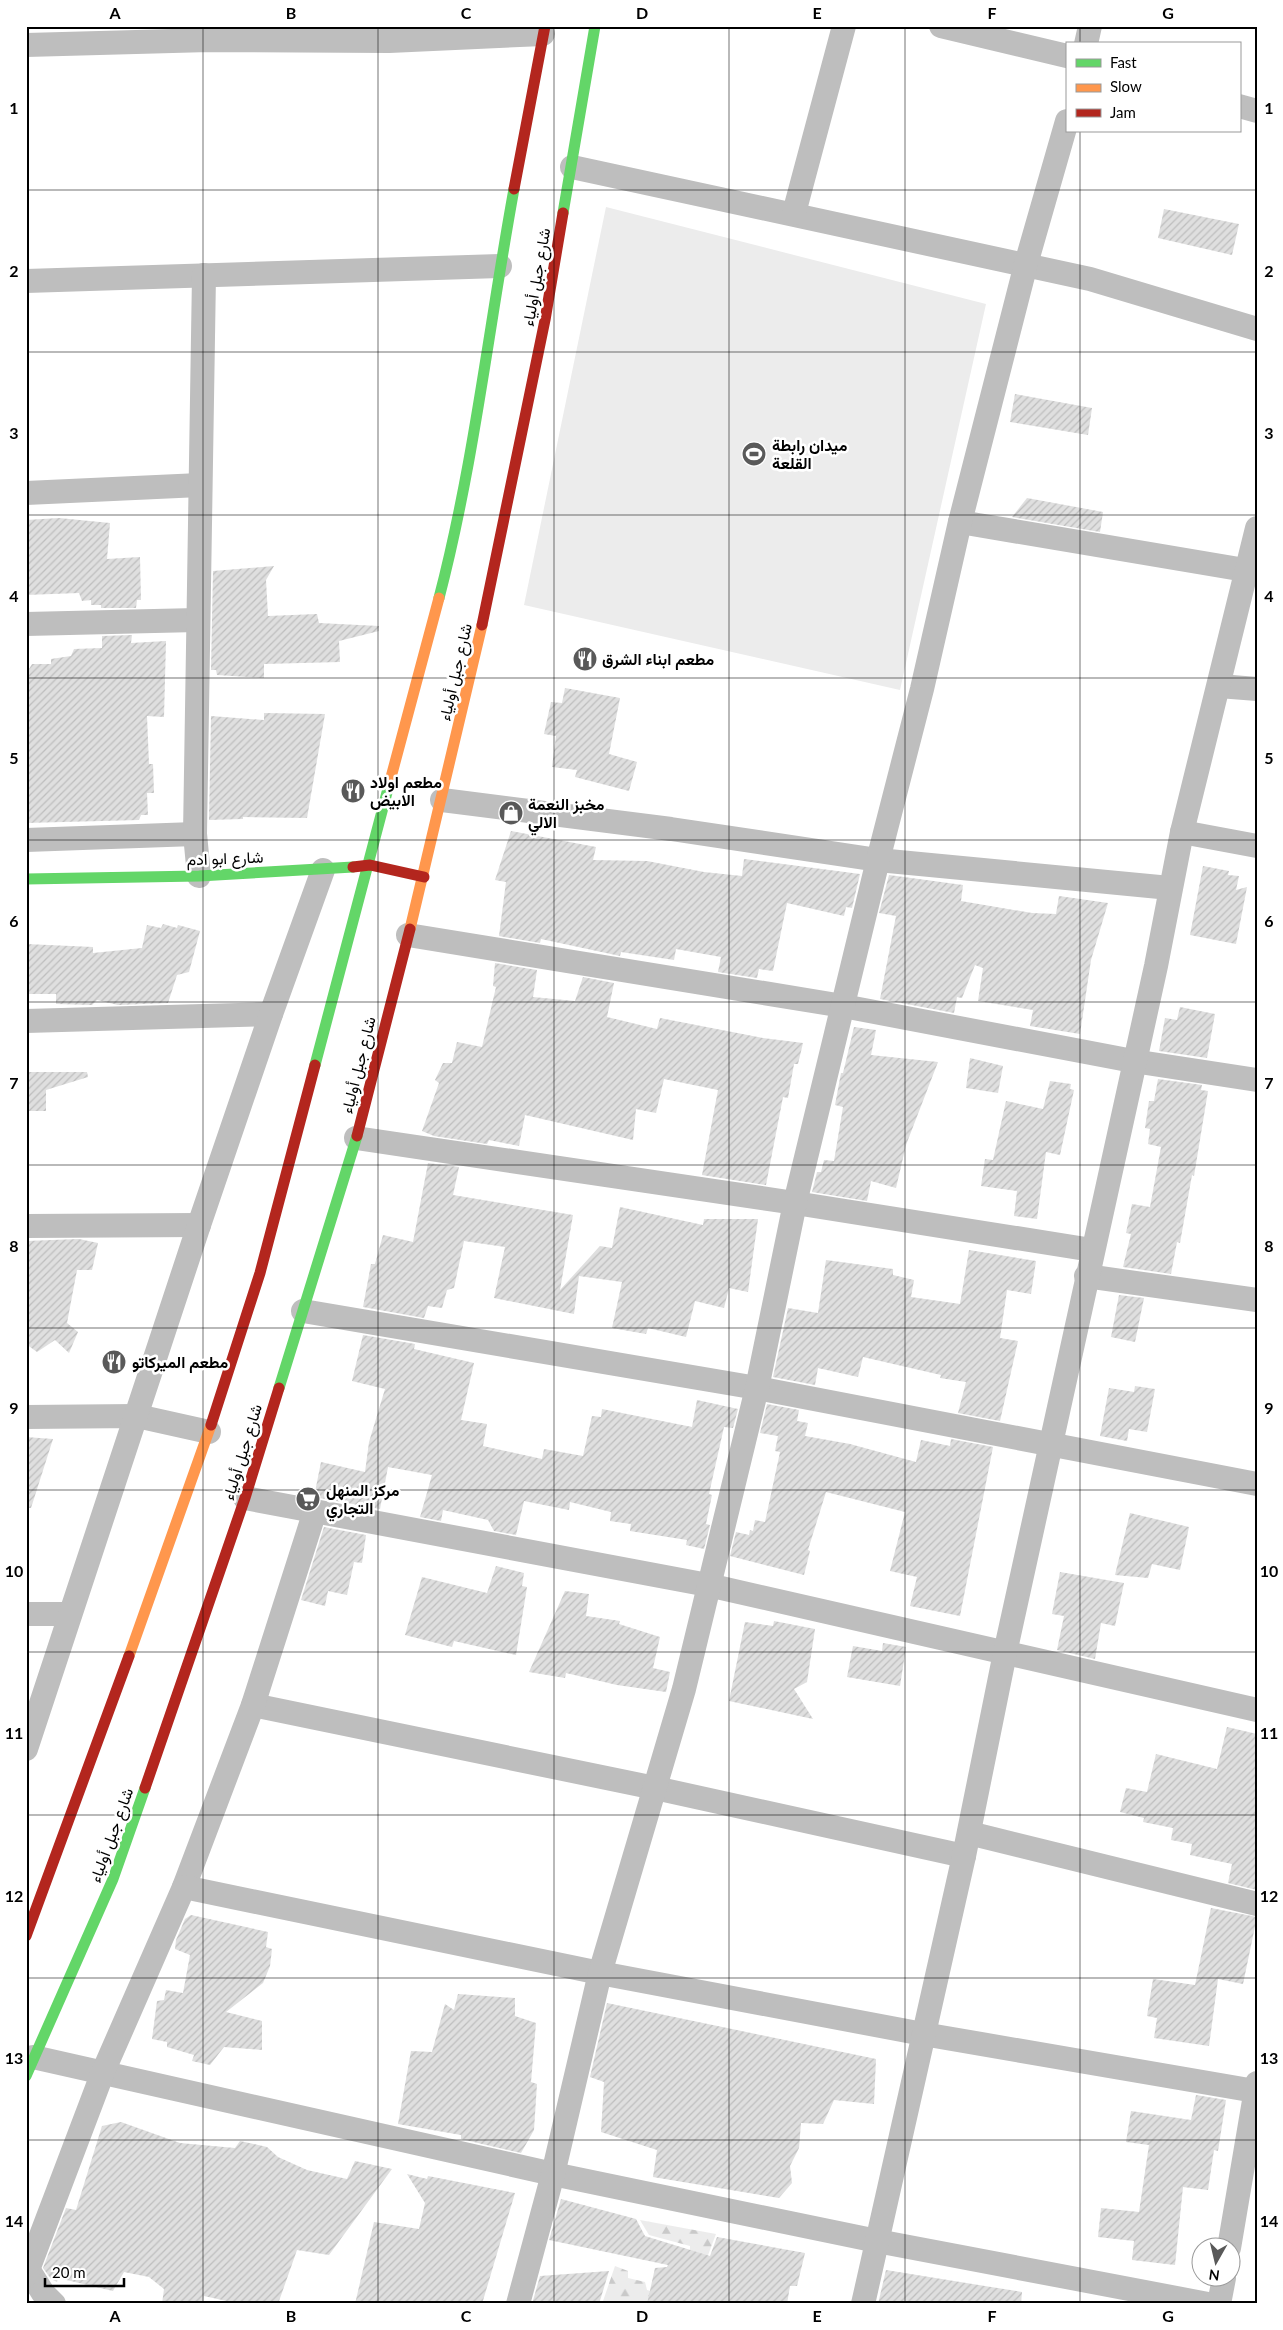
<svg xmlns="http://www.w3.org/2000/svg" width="1283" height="2330" font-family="Lato,Vazirmatn,sans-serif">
	<defs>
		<pattern id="forest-firs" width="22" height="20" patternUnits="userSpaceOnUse" patternTransform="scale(1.25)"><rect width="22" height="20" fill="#ececec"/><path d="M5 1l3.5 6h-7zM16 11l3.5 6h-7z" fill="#c9c9c9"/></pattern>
		<pattern id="building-hatch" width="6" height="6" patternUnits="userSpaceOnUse" patternTransform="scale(1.25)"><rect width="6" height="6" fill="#dfdfdf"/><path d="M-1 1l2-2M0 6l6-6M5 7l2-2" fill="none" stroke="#bebebe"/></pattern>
	</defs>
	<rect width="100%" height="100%" fill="#fff"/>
	<g fill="url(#forest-firs)">
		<polygon points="640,2220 716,2234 707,2258 690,2255 690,2246 649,2235"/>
		<polygon points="615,2266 628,2271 628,2278 645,2282 647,2290 654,2292 656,2304 602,2304"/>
	</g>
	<polygon fill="#ececec" points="606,207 986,304 900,690 524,605"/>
	<g fill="url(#building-hatch)">
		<polygon points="1164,209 1239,224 1232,255 1158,238"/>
		<polygon points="1015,394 1092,408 1088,435 1010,422"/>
		<polygon points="1027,498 1103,512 1100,532 1012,517"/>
		<polygon points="59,518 110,523 107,559 140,557 141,600 137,600 136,608 101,608 101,605 91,605 91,600 82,601 79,593 26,595 26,520"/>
		<polygon points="274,566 266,580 268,616 317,614 319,623 379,626 379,631 339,641 340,662 264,664 264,678 217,675 216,670 211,670 213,571"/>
		<polygon points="132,635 131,643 166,641 164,717 147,716 149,764 153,764 154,793 147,793 148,815 141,815 139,820 26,823 26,674 32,664 51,664 51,659 71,656 74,649 102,648 102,636"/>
		<polygon points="565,688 620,698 609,754 637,762 629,791 575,777 577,770 552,767 556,736 544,734 551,702 562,703"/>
		<polygon points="264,713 325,714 307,818 243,817 243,819 209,820 211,716 264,720"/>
		<polygon points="511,831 596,847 593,860 647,861 704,872 742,876 744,859 860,874 852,908 846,907 844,916 787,903 773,971 759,969 757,978 718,972 721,957 676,949 674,960 621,952 620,956 541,939 540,943 499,936 506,882 495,880"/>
		<polygon points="1203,866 1229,871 1228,875 1239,876 1236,890 1247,887 1236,944 1190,935"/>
		<polygon points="889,875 963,885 961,901 1032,913 1056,914 1059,896 1108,903 1091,960 1080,1034 1030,1026 1033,1010 978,1001 983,968 975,965 962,998 957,997 954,1013 880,999 896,916 879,913"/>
		<polygon points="163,924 177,928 178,925 200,931 189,972 177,975 168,1003 118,1005 97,1000 92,1005 56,1004 56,994 26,994 26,944 93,947 93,953 142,948 147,925 161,928"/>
		<polygon points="495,963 537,970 533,997 575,1001 583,977 614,983 607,1017 657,1029 660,1018 763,1038 803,1043 798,1064 794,1064 788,1098 783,1097 766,1185 702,1175 718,1090 664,1079 656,1113 636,1109 633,1140 525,1115 519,1146 489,1140 487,1144 434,1136 422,1131 439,1083 435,1080 443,1063 452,1063 457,1042 482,1047 496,987 493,986"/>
		<polygon points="1180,1007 1215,1014 1207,1058 1159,1051 1165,1018 1177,1020"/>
		<polygon points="854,1027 876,1030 871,1055 938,1062 906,1145 896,1188 871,1181 867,1201 812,1192 817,1172 821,1172 824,1160 834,1161 843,1107 835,1105 841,1073 843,1073"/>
		<polygon points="970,1058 1003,1066 998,1093 966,1088"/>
		<polygon points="26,1072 87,1072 88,1077 46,1090 46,1111 26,1111"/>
		<polygon points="1158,1079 1202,1085 1201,1090 1208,1091 1194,1176 1192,1175 1180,1243 1177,1242 1171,1274 1123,1267 1131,1234 1126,1233 1132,1204 1150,1207 1161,1147 1148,1144 1150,1129 1145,1128 1149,1101 1154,1101"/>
		<polygon points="1050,1081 1071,1084 1070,1089 1074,1090 1060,1155 1046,1152 1037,1219 1014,1216 1017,1191 981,1186 985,1159 993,1160 1006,1101 1043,1109"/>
		<polygon points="428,1163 459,1167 453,1195 573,1215 560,1290 600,1246 612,1248 620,1207 703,1225 704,1219 758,1219 748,1292 729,1288 724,1308 695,1301 686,1337 648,1328 646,1334 612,1328 622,1282 579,1276 574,1314 494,1298 505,1247 464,1241 454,1288 447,1290 442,1308 428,1306 424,1318 363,1307 371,1264 375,1264 383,1235 413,1242"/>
		<polygon points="79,1239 98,1243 92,1270 77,1270 67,1323 78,1332 69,1353 55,1340 37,1352 26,1344 26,1241"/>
		<polygon points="969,1250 1036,1261 1031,1294 1007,1290 1000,1338 1018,1341 1000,1421 958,1413 966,1382 940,1378 941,1375 863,1357 858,1377 818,1368 815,1385 773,1377 788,1308 818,1313 826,1260 893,1269 893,1275 914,1280 911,1297 960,1304"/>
		<polygon points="1119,1295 1144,1298 1135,1342 1111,1337"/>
		<polygon points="363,1335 415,1344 414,1349 474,1363 461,1420 487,1424 483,1446 542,1459 544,1449 583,1456 592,1416 601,1417 602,1409 692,1427 697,1400 738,1409 733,1428 724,1427 709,1494 712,1495 706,1524 710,1525 704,1549 686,1545 687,1540 630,1531 631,1524 610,1521 611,1512 570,1502 569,1510 524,1501 516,1535 494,1531 488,1520 443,1510 441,1521 420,1517 432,1475 388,1467 380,1509 314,1497 321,1462 365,1472 369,1442 385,1389 352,1381"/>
		<polygon points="1135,1386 1155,1389 1147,1432 1129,1429 1127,1441 1100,1436 1109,1388 1134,1392"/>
		<polygon points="767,1404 799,1410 797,1421 808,1423 805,1436 850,1444 916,1462 921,1440 950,1446 951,1439 993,1447 960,1616 910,1606 917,1577 890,1571 905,1512 826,1492 808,1550 810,1551 804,1575 730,1556 736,1532 749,1535 750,1530 753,1531 755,1520 765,1522 780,1452 775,1451 778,1436 760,1433"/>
		<polygon points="26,1437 53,1439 31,1508 26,1508"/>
		<polygon points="1130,1513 1189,1527 1180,1570 1152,1564 1148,1578 1115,1575"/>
		<polygon points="324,1527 366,1535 362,1563 354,1562 347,1595 328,1591 325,1606 301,1600"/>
		<polygon points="496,1566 524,1573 522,1586 527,1587 516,1655 454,1641 452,1647 405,1635 422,1577 487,1593"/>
		<polygon points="1060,1572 1124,1583 1115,1626 1101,1623 1095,1659 1057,1650 1064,1616 1052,1614"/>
		<polygon points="565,1591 589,1594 586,1616 620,1621 619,1624 660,1637 653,1668 670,1672 666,1692 617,1685 566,1673 565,1678 529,1672"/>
		<polygon points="774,1621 815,1629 807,1682 794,1689 813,1719 729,1701 745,1622 773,1626"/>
		<polygon points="883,1643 906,1647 900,1686 847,1677 853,1646 882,1651"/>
		<polygon points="1227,1727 1257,1734 1257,1890 1228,1883 1232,1864 1190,1855 1192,1844 1171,1840 1173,1828 1143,1822 1144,1818 1120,1812 1126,1788 1147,1792 1156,1754 1217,1769"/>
		<polygon points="1211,1908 1257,1917 1243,1984 1218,1979 1209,2046 1154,2038 1157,2018 1147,2016 1153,1979 1195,1985"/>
		<polygon points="191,1915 268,1932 266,1947 272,1949 270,1966 263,1983 226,2012 262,2021 262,2050 224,2047 210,2065 192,2061 194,2055 167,2047 167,2042 152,2039 157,2001 164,2000 166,1990 183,1993 190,1955 175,1949 176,1940 185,1919"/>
		<polygon points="458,1994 515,1998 515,2016 536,2023 531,2082 537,2084 534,2130 521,2153 461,2139 461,2135 398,2124 411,2051 432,2052 445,2004 454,2010"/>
		<polygon points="607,2003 876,2059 874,2104 834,2100 823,2124 801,2123 799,2148 790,2166 792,2183 779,2198 653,2177 657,2150 601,2132 604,2082 590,2077"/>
		<polygon points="1196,2095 1226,2100 1218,2151 1214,2150 1208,2190 1183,2187 1175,2265 1132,2260 1134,2241 1098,2237 1101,2208 1139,2212 1149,2145 1126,2142 1131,2111 1191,2120"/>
		<polygon points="121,2122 180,2143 235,2148 240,2141 267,2147 278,2157 307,2170 347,2179 355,2161 392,2169 329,2255 297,2250 278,2304 240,2304 204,2296 203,2304 162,2304 164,2289 149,2277 124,2272 113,2291 58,2278 57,2282 51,2279 43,2268 66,2208 76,2210 102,2126"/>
		<polygon points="407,2174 427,2179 428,2176 515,2193 482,2304 355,2304 374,2222 419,2229 425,2203"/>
		<polygon points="561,2199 636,2219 645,2236 710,2256 717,2237 805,2253 797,2286 790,2286 787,2304 647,2304 655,2268 667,2267 668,2265 549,2240"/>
		<polygon points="886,2270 1022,2292 1021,2304 878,2304"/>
		<polygon points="609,2271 599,2304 532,2304 540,2276"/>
	</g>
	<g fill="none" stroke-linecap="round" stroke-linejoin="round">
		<g stroke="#bebebe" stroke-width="24">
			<polyline points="941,26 1067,56"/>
			<polyline points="1086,44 1090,26"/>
			<polyline points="26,45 209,40 389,41 543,34"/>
			<polyline points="1239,106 1257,111"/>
			<polyline points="572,167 1090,279 1257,329"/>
			<polyline points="794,213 844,26"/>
			<polyline points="26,281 500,266"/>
			<polyline points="26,493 200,485"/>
			<polyline points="960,522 1245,570"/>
			<polyline points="26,624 197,620"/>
			<polyline points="1219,686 1257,689"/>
			<polyline points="442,800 671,829 878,860 1170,888"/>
			<polyline points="1182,832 1257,846"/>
			<polyline points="26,840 195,834"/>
			<polyline points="199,876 195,834 204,275"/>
			<polyline points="408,935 843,1006 1133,1061 1257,1080"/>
			<polyline points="26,1021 271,1014"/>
			<polyline points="356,1138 795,1203 1092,1250"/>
			<polyline points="26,1226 199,1225"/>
			<polyline points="1086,1276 1257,1300"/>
			<polyline points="303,1311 757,1388 1257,1484"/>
			<polyline points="26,1417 137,1416 209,1432"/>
			<polyline points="245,1498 708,1585 1257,1710"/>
			<polyline points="26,1614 70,1614"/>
			<polyline points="253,1705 655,1788 964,1856"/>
			<polyline points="26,1749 199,1225 271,1014 323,870"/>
			<polyline points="969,1833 1257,1904"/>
			<polyline points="184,1887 253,1705 315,1511"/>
			<polyline points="33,2057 553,2174 877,2241 1208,2304"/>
			<polyline points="1229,2248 1257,2083"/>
			<polyline points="26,2266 43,2293 54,2304"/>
			<polyline points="26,2275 103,2072 184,1887 600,1973 923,2034 1255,2091"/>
			<polyline points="518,2304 553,2174 600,1973 684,1689 757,1388 795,1203 878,860 922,689 960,522 1026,264 1067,121"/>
			<polyline points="863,2304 964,1856 1005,1653 1156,966 1182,832 1257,528"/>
			<polyline points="1219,2304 1224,2278"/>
		</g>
		<g stroke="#63d668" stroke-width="11">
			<polyline points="563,213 595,26"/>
			<path d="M439,598C474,464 489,325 514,189"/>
			<polyline points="26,879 199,876 353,867"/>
			<polyline points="315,1065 390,781"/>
			<polyline points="279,1388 357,1136"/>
			<polyline points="26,2076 113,1879 145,1788"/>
		</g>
		<g stroke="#ff974d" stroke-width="11">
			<polyline points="390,781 439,598"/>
			<polyline points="410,929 482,625"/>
			<polyline points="129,1656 211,1425"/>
		</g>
		<g stroke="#b3261e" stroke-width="11">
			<polyline points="514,189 545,26"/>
			<polyline points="482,625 545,320 563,213"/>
			<polyline points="353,867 370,865 424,877"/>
			<polyline points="357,1136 410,929"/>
			<polyline points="211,1425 260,1273 315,1065"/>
			<polyline points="145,1788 245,1498 279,1388"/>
			<polyline points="26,1936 129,1656"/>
		</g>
	</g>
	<path fill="none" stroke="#000" stroke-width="1" stroke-opacity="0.55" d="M203,26V2304M378,26V2304M554,26V2304M729,26V2304M905,26V2304M1080,26V44M1080,131V2304M26,190H1257M26,352H1257M26,515H1257M26,678H1257M26,840H1257M26,1002H1257M26,1165H1257M26,1328H1257M26,1490H1257M26,1652H1257M26,1815H1257M26,1978H1257M26,2140H1257"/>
	<defs>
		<symbol id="stadium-disc" viewBox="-11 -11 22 22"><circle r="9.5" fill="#595959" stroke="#fff"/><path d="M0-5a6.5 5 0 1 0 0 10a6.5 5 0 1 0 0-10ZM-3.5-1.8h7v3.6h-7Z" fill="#fff"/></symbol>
		<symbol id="restaurant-disc" viewBox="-11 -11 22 22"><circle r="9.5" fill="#595959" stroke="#fff"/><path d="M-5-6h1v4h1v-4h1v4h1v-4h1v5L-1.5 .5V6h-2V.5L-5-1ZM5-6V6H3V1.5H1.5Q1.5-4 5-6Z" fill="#fff"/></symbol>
		<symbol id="shop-disc" viewBox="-11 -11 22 22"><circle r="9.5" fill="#595959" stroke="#fff"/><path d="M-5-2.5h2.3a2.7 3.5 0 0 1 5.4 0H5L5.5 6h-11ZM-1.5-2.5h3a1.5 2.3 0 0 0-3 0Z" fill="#fff"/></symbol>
		<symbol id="supermarket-disc" viewBox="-11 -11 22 22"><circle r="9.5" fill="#595959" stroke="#fff"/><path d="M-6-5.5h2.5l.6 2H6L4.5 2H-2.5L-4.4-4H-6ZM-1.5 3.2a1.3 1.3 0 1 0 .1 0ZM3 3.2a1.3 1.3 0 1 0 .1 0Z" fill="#fff"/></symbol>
	</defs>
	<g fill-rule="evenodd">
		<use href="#stadium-disc" x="740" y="440" width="28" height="28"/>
		<use href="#restaurant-disc" x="571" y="645" width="28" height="28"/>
		<use href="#restaurant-disc" x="339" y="777" width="28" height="28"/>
		<use href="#shop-disc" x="497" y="799" width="28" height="28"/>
		<use href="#restaurant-disc" x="100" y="1348" width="28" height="28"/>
		<use href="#supermarket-disc" x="294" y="1485" width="28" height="28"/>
	</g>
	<g text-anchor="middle" stroke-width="5" stroke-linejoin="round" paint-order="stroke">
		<g font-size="16" fill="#000" stroke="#fff">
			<text transform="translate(536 277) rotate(-80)" y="6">شارع جبل أولياء</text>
			<text transform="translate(455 672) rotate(-77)" y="6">شارع جبل أولياء</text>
			<text transform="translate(225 858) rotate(-2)" y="6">شارع ابو ادم</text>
			<text transform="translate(358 1065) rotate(-76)" y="6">شارع جبل أولياء</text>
			<text transform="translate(242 1452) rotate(-73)" y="6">شارع جبل أولياء</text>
			<text transform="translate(111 1835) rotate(-70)" y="6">شارع جبل أولياء</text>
		</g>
		<g font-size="16" font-weight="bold" fill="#000" stroke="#fff" text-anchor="start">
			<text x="772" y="451">ميدان رابطة<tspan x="772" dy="18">القلعة</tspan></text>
			<text x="602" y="665">مطعم ابناء الشرق</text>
			<text x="370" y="788">مطعم اولاد<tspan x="370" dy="18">الابيض</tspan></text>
			<text x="528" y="810">مخبز النعمة<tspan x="528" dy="18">الالي</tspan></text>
			<text x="132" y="1368">مطعم الميركاتو</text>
			<text x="326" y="1496">مركز المنهل<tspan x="326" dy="18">التجاري</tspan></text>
		</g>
	</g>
	<rect width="1283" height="2330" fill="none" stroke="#ffffff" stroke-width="55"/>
	<rect x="1066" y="42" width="175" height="90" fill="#ffffff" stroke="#999999"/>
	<rect x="1076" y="59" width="25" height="8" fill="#63d668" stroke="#999999"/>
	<text x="1110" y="68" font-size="15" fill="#000000">Fast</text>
	<rect x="1076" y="84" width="25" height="8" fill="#ff974d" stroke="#999999"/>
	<text x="1110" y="92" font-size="15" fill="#000000">Slow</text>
	<rect x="1076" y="109" width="25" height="8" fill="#b3261e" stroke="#999999"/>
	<text x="1110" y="118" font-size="15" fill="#000000">Jam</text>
	<g transform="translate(1216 2262) rotate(188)"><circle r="24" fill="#ffffff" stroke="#999999"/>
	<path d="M0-4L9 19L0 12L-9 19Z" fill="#595959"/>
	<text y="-8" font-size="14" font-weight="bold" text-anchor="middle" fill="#000000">N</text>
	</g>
	<path d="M45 2278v8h79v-8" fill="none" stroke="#000000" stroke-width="2.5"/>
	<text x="52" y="2278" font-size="15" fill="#000000" stroke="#ffffff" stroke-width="4" paint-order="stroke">20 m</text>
	<rect x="28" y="28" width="1228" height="2274" fill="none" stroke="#000" stroke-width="2"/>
	<g font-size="16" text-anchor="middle" font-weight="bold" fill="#000">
		<text x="115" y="19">A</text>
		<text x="291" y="19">B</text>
		<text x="466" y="19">C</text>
		<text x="642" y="19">D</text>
		<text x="817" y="19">E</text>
		<text x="992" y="19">F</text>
		<text x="1168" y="19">G</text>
		<text x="14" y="114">1</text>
		<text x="1269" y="114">1</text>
		<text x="14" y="277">2</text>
		<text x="1269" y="277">2</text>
		<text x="14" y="439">3</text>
		<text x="1269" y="439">3</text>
		<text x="14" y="602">4</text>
		<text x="1269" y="602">4</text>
		<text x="14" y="764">5</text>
		<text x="1269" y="764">5</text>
		<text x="14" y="927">6</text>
		<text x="1269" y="927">6</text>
		<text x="14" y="1089">7</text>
		<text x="1269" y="1089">7</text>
		<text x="14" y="1252">8</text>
		<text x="1269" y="1252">8</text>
		<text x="14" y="1414">9</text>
		<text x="1269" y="1414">9</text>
		<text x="14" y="1577">10</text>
		<text x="1269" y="1577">10</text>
		<text x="14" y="1739">11</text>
		<text x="1269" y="1739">11</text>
		<text x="14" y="1902">12</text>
		<text x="1269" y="1902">12</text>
		<text x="14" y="2064">13</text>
		<text x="1269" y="2064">13</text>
		<text x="14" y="2227">14</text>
		<text x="1269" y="2227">14</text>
		<text x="115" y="2322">A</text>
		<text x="291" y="2322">B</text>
		<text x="466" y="2322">C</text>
		<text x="642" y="2322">D</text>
		<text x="817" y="2322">E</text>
		<text x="992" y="2322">F</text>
		<text x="1168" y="2322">G</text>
	</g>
</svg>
